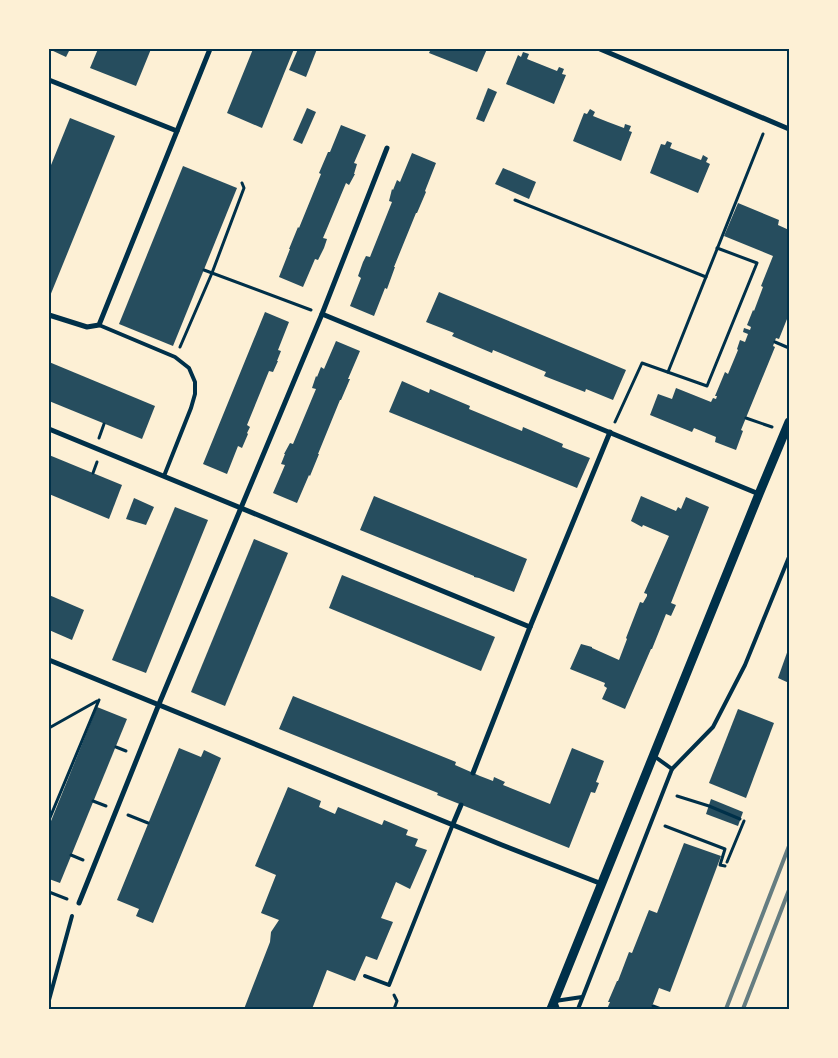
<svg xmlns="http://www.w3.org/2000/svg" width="838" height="1058" font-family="Karla,sans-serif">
	<rect width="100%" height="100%" fill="#fdf0d5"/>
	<g fill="#264d5e">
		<polygon points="51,49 70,49 66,57 51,50"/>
		<polygon points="98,49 151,49 136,86 90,68"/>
		<polygon points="253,49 294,49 262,128 227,113"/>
		<polygon points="298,49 317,49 306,77 289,70"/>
		<polygon points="431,49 487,49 477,72 429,53"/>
		<polygon points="523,52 529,54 527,59 557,71 559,67 564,69 562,74 566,75 554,104 506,84 518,55 521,57"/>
		<polygon points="488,88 497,92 484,122 476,119"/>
		<polygon points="307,108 316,112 302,144 293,140"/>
		<polygon points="590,109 595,112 593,116 608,122 624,128 625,124 631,126 629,131 632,132 621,161 573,141 584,113 587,114"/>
		<polygon points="70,118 115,136 50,296 49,296 49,170"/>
		<polygon points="341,125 366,135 354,163 357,164 354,174 355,174 349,185 346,183 323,238 327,239 324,248 318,260 315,259 303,287 279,277 290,249 289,249 298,227 299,228 321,174 319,173 328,152 330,152"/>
		<polygon points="667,141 672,143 670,148 701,160 703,155 708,158 706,162 710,164 698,193 650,173 661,144 665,145"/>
		<polygon points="412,153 436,163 425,191 426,192 417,213 416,213 394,267 395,267 387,289 385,288 374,316 350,306 361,278 358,276 363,262 366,256 370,257 392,202 389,201 392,189 393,190 397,180 400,182"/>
		<polygon points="183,166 237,188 173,346 119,324"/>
		<polygon points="503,168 536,182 529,199 495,184"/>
		<polygon points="738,203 779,220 778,225 789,230 789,314 779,339 776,338 773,346 775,347 741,430 743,431 736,450 715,442 716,437 694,428 692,432 650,415 658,394 672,399 676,388 711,402 713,398 716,399 717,396 715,396 725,372 728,374 738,350 737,349 740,340 745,342 748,334 743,332 744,328 750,330 751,327 747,325 753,310 754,311 763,287 761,286 773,256 724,236"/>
		<polygon points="439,292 626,370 613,400 586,389 585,392 544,376 546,372 493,350 492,353 452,336 454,333 426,322"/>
		<polygon points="265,312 289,322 278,350 281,351 277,361 278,361 273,372 269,371 247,425 250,427 247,433 248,434 242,448 238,446 227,474 203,464"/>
		<polygon points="336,341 360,351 348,379 350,379 341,400 340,400 318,454 319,454 310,476 309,475 297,503 273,493 285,465 281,464 285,454 284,454 290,443 293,444 316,389 312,388 316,376 317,377 321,367 324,369"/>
		<polygon points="49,362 155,406 142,439 49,401"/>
		<polygon points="402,381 429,393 430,389 470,406 469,409 522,431 523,427 563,444 562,447 590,458 577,488 389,412"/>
		<polygon points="49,455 122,485 109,519 49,494"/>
		<polygon points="374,496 527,559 514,592 479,578 474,577 474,576 360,530"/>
		<polygon points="641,496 676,511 678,507 681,509 686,497 709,507 671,603 676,605 671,616 666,614 652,649 651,649 625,709 602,699 607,688 604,686 605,683 570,669 581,644 592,647 592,648 619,660 627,639 626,638 640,602 643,603 647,596 647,594 644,593 669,536 643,525 642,527 631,521"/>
		<polygon points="134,498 154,507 146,525 126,519"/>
		<polygon points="175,507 208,520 146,673 112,660"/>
		<polygon points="254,539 288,553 225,706 191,692"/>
		<polygon points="342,575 495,637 481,671 329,608"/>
		<polygon points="49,595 84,610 72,640 49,630"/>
		<polygon points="789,647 789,683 778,678"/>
		<polygon points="293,696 456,762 455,765 480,776 493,781 494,777 505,782 503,785 550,804 572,748 604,761 596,782 599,783 595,793 591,792 569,848 437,795 438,793 279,729"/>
		<polygon points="97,707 127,719 60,883 49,879 49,826"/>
		<polygon points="738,709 774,723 746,798 709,783"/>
		<polygon points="179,748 201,757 204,750 221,758 153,923 136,916 139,909 117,900"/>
		<polygon points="288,787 321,801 319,807 335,814 338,807 382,825 384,820 408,830 406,835 418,839 415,846 427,850 410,889 396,882 381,918 393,922 377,960 366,956 355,981 327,970 312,1009 244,1009 270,942 271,932 279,920 261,913 276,875 255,866"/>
		<polygon points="711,799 743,812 738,826 706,814"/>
		<polygon points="684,843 721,856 670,992 659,988 651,1009 607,1009 610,1002 608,1002 617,981 618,981 629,952 632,953 649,910 657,913"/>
	</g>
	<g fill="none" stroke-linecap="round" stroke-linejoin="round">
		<g stroke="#003049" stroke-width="3">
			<polyline points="515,200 706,277"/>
			<polyline points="204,270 311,310"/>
			<polyline points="775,342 789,348"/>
			<polyline points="180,347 212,273 244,188 242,183"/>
			<polyline points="668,372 763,134"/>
			<polyline points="746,418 772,427"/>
			<polyline points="615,422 642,363 707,386 757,263 717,248"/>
			<polyline points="99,438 104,424"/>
			<polyline points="93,473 97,462"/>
			<polyline points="49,728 97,701"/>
			<polyline points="116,747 126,751"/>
			<polyline points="677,796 709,806 740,819"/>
			<polyline points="93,801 106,806"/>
			<polyline points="128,815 148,823"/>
			<polyline points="49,820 99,700"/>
			<polyline points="665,826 725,849 720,865 725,866"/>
			<polyline points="71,855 83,860"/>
			<polyline points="727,862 744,821"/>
			<polyline points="49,892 67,899"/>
			<polyline points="394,995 397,1001 394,1009"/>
			<polyline points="653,1006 661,1009"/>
		</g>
		<g stroke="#003049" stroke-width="4">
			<polyline points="99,325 175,357 189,368 195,382 195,394 191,408 164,476"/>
			<polyline points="654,756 672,769"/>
			<polyline points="365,976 389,985 453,824"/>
			<polyline points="49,1000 72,916"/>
			<polyline points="558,1009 555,1001 582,997"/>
			<polyline points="578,1009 672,769 713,727 745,665 789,557"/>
		</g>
		<g stroke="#003049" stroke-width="5">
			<polyline points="600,49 789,129"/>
			<polyline points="49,80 177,131"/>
			<polyline points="322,314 759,494"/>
			<polyline points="49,315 87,327 99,325 210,49"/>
			<polyline points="49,429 530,627"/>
			<polyline points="49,660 502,845 602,884"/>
			<polyline points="473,773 530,627 610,432"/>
			<polyline points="453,824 461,805"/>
			<polyline points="79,903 159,704 322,314 387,148"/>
		</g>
		<polyline stroke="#003049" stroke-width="9" points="551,1009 759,494 789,422"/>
		<g stroke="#657d81" stroke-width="4">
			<polyline points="726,1009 789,846"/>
			<polyline points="743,1009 789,890"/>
		</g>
	</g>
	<rect width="838" height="1058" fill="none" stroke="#fdf0d5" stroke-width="100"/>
	<rect x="50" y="50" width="738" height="958" fill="none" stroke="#003049" stroke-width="2"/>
</svg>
